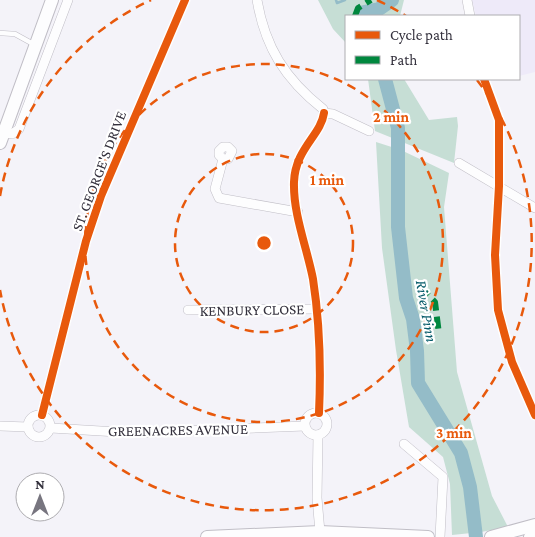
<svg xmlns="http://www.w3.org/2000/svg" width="535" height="537" font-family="'Crimson Pro',serif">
	<rect width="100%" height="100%" fill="#f4f3f9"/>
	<polygon fill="#eeeaf9" points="472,0 535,0 535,72 519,76 519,16 476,16"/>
	<g fill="#c6ded5">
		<polygon points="318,0 404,0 400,16 346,16 346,43 333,29"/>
		<polygon points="368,79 404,79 429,120 457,117 458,126 454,163 375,131"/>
		<polygon points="376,142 401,150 449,173 444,207 457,372 492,496 508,527 481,532 452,535 450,484 443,457 409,427 396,350 382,248"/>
	</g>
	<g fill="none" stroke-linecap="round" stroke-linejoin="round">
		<polyline stroke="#94bcc8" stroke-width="2.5" points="336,0 337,3 345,0"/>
		<g stroke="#94bcc8" stroke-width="14">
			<polyline points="364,16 364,12 379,9 392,0"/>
			<polyline points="385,79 398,128 398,227 406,298 413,319 417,351 418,383 461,453 470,487 476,537"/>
		</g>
		<defs>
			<polyline id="lane" points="0,33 15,34 35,45"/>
			<g id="street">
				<path d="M257,0C265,47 285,79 323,109L324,113L333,114L369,131"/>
				<polyline points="467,0 470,16"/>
				<polyline points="484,79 499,120 499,186 495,255 498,310 512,362 535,415"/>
				<polyline points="4,133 12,134 19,129 68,0"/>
				<polyline points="223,159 228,159 232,151 228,147 223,147 219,151 219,155 223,159 215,189 219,198 298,212"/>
				<polyline points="459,163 535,208"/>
				<polyline points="188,310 317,309"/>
				<circle cx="316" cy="424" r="11"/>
				<path d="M319,413C321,368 320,324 313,279C307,248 293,214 294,182C295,149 321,135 324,113"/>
				<circle cx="39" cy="426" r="11"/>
				<polyline points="42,415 86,241 101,196 185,0"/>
				<polyline points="0,426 28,427"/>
				<polyline points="51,428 134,433 305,426"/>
				<polyline points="318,435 317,498 320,532"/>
				<polyline points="404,444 443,477 440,537"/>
			</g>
			<g id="secondary">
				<polyline points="0,143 52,0"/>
				<polyline points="207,537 320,532 428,537"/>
				<polyline points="491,537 535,525"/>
				<polyline points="530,537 535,535"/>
			</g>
		</defs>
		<use href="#lane" stroke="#c0bec6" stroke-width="5.5"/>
		<use href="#street" stroke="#c0bec6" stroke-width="10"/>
		<use href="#secondary" stroke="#c0bec6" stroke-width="14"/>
		<use href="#lane" stroke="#fdfdfe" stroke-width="4.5"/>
		<use href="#street" stroke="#fdfdfe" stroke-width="9"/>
		<use href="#secondary" stroke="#fdfdfe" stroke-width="12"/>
		<g stroke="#00873e" stroke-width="6" stroke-dasharray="12 6" stroke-linecap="butt">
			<polyline points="355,16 358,8 371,0"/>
			<polyline points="420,287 435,302 439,334"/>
		</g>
		<defs>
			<g id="cycleway">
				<polyline points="484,79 499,120 499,186 495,255 498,310 512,362 535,415"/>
				<path d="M319,413C321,368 320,324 313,279C307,248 293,214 294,182C295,149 321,135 324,113"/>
				<polyline points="42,415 86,241 101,196 185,0"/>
			</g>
		</defs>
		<use href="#cycleway" stroke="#fff" stroke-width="11"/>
		<use href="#cycleway" stroke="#e8590c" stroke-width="8"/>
	</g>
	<g fill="none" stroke="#e8590c" stroke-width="2.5" stroke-dasharray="9 6">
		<circle cx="264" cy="243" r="89"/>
		<circle cx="264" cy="243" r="179"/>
		<path d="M0 196A268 268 0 0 1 151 0M377 0A268 268 0 0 1 406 16M477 80A268 268 0 1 1 0 290"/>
	</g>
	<g text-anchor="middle" stroke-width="4.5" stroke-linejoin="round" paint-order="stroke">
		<g font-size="15" fill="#34313d" stroke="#fff">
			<text transform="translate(99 171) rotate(-69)" y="5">ST. GEORGE'S DRIVE</text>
			<text transform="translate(252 310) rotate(-1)" y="5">KENBURY CLOSE</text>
			<text transform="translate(178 430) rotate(-1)" y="5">GREENACRES AVENUE</text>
		</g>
		<g font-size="16" font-style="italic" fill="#0a5e6c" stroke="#fff">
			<text transform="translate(427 311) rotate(80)" y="6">River Pinn</text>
		</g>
	</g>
	<circle cx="264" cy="243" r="8" fill="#e8590c" stroke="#fff" stroke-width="2.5"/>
	<g font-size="15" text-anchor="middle" font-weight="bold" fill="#e8590c" stroke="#fff" stroke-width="4.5" stroke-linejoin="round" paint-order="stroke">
		<text x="391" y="122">2 min</text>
		<text x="327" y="185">1 min</text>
		<text x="454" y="438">3 min</text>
	</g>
	<rect x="345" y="15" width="175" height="65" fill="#ffffff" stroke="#aeadb1"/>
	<rect x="355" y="31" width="25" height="8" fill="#e8590c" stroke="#aeadb1"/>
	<text x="390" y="40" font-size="15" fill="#34313d">Cycle path</text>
	<rect x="355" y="56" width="25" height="8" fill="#00873e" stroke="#aeadb1"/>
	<text x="390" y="65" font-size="15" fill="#34313d">Path</text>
	<g transform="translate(40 497)"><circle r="24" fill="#ffffff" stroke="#aeadb1"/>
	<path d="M0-4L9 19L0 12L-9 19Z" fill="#77757f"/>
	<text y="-8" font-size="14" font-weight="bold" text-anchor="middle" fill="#34313d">N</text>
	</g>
</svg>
